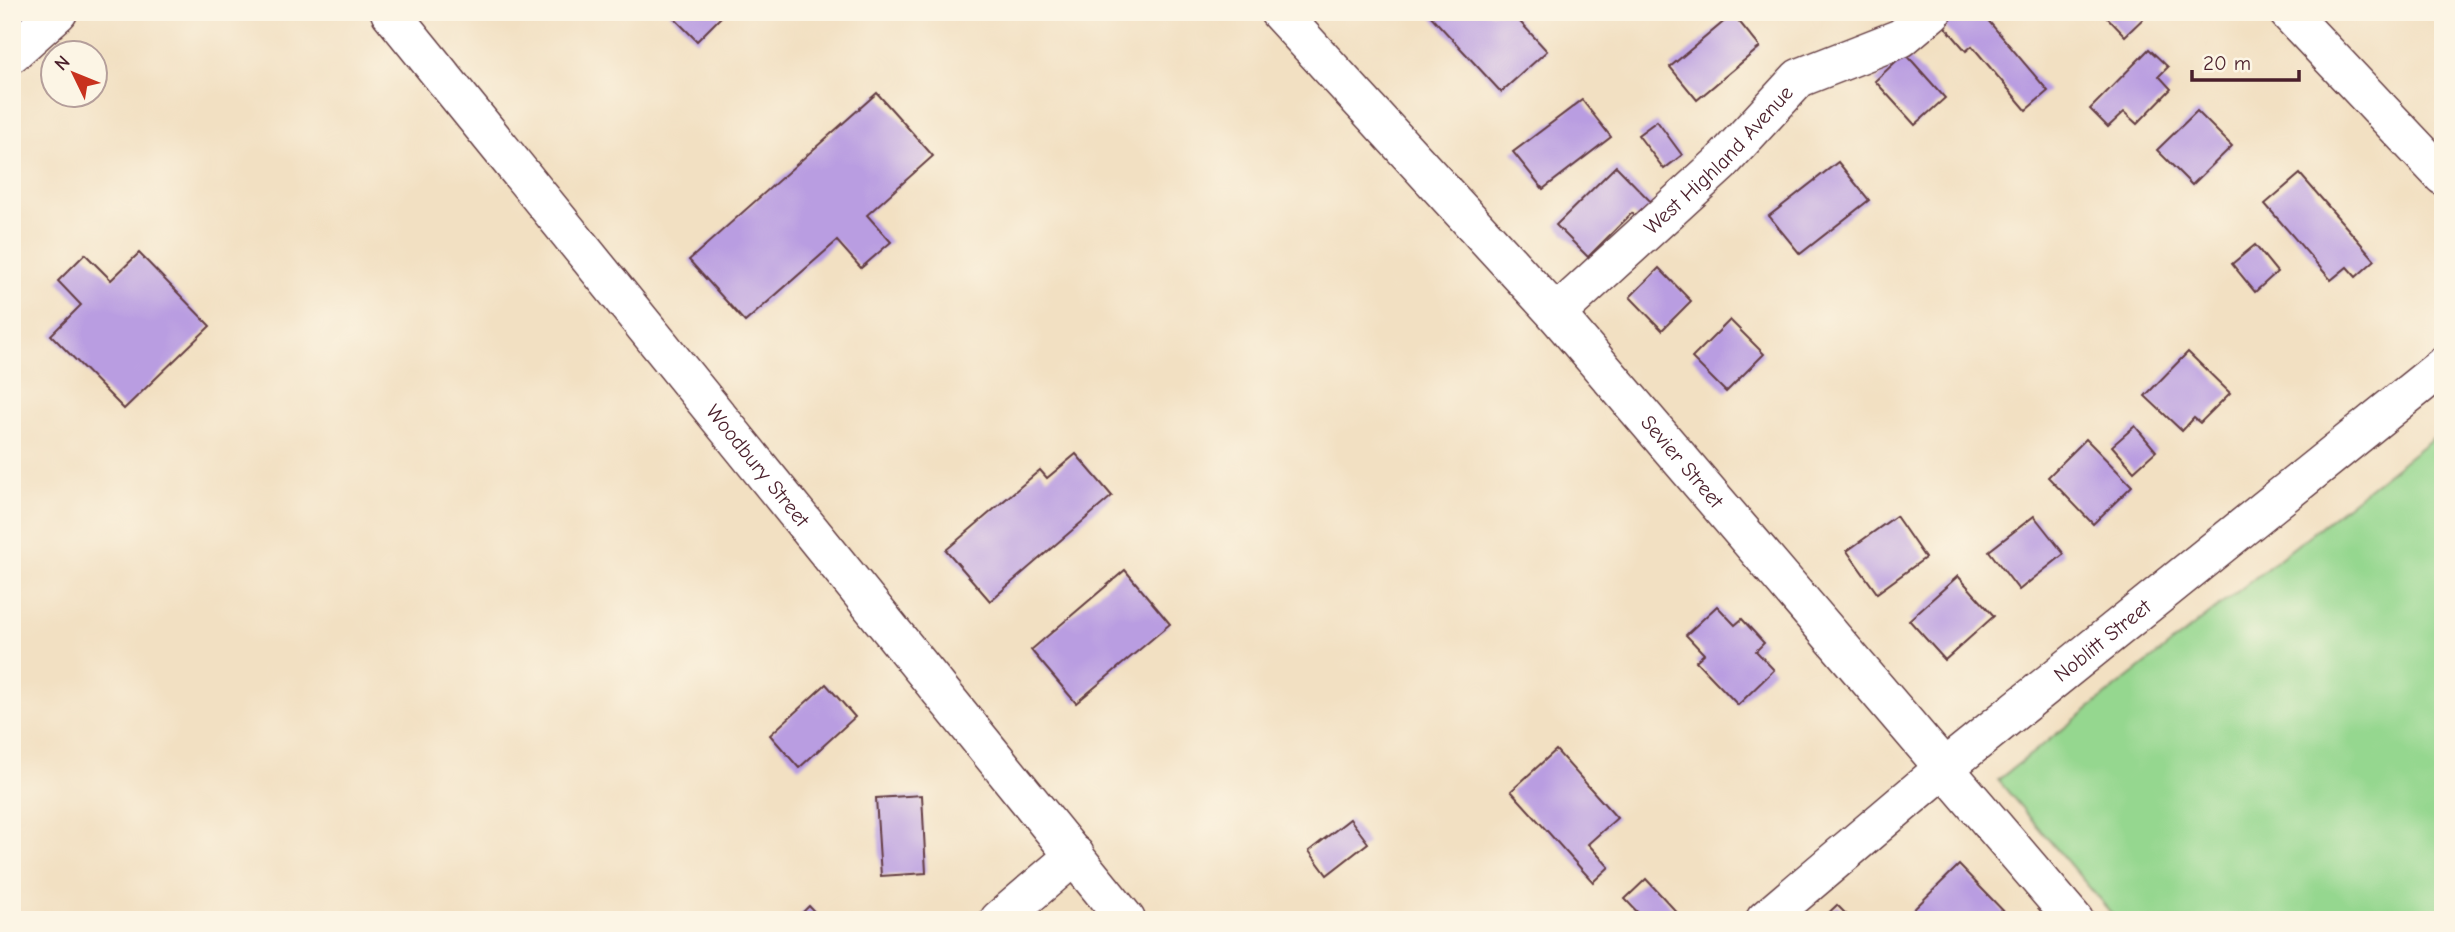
<svg xmlns="http://www.w3.org/2000/svg" width="2455" height="932" font-family="'Comic Neue',sans-serif">
	<rect width="100%" height="100%" fill="#fcf5e5"/>
	<filter id="ink" filterUnits="userSpaceOnUse"><feTurbulence type="fractalNoise" baseFrequency=".0143" numOctaves="2"/><feDisplacementMap in="SourceGraphic" scale="14" xChannelSelector="R" yChannelSelector="G"/><feConvolveMatrix kernelMatrix="1 2 1 2 8 2 1 2 1" color-interpolation-filters="sRGB"/></filter>
	<filter id="wash" filterUnits="userSpaceOnUse"><feTurbulence type="fractalNoise" baseFrequency=".00686" numOctaves="4" result="noise"/><feDisplacementMap in="SourceGraphic" scale="28" xChannelSelector="R" yChannelSelector="G"/><feGaussianBlur stdDeviation="1.57" result="paint"/><feColorMatrix in="noise" values="0 0 0 0 0 0 0 0 0 0 0 0 0 0 0 0 0 1.4 0 .05"/><feComposite in="paint" operator="in"/></filter>
	<g filter="url(#wash)">
		<rect width="100%" height="100%" fill="#f2e0c2"/>
		<polygon fill="#95d78f" stroke="#707b5d" stroke-width="2" points="2443,430 2443,920 2117,920 1998,780"/>
		<g id="blocks">
			<g fill="#b99de1">
				<polygon points="668,12 726,12 697,41"/>
				<polygon points="1427,12 1511,12 1547,51 1501,92"/>
				<polygon points="1954,12 1981,12 2048,91 2026,110 1972,46 1966,51 1942,23"/>
				<polygon points="2102,12 2150,12 2125,36"/>
				<polygon points="1733,14 1760,47 1697,100 1670,67"/>
				<polygon points="2149,49 2168,67 2159,76 2171,89 2137,124 2124,112 2108,127 2090,109"/>
				<polygon points="1905,53 1945,98 1915,125 1875,81"/>
				<polygon points="877,93 933,156 867,215 891,242 861,268 837,241 745,322 689,260"/>
				<polygon points="1582,100 1611,137 1543,189 1513,152"/>
				<polygon points="2197,111 2232,146 2192,185 2157,150"/>
				<polygon points="1657,121 1682,155 1664,169 1638,135"/>
				<polygon points="1838,162 1869,200 1800,254 1769,216"/>
				<polygon points="1616,166 1658,209 1643,224 1632,213 1588,257 1556,225"/>
				<polygon points="2300,174 2375,260 2356,277 2347,267 2331,280 2265,204"/>
				<polygon points="2255,245 2277,272 2255,292 2232,264"/>
				<polygon points="139,253 210,326 124,409 51,335 81,305 58,281 85,254 111,280"/>
				<polygon points="1659,268 1691,301 1662,330 1630,297"/>
				<polygon points="1730,320 1764,354 1726,392 1692,358"/>
				<polygon points="2188,352 2230,393 2200,423 2194,418 2182,431 2145,396"/>
				<polygon points="2135,426 2156,451 2134,471 2112,446"/>
				<polygon points="2086,439 2132,486 2093,524 2048,477"/>
				<polygon points="1076,454 1112,496 990,601 946,550 1040,470 1047,478"/>
				<polygon points="1896,516 1925,558 1877,593 1847,551"/>
				<polygon points="2034,516 2064,554 2019,590 1989,551"/>
				<polygon points="1125,570 1170,624 1076,703 1031,650"/>
				<polygon points="1958,576 1994,616 1945,660 1909,620"/>
				<polygon points="1717,606 1735,625 1742,619 1764,643 1756,651 1774,670 1738,705 1696,661 1704,654 1686,635"/>
				<polygon points="826,684 855,717 799,768 770,735"/>
				<polygon points="1556,750 1617,818 1588,844 1609,867 1593,882 1511,791"/>
				<polygon points="922,795 926,873 881,876 876,798"/>
				<polygon points="1350,819 1368,843 1327,875 1309,851"/>
				<polygon points="1959,865 2012,920 1903,920"/>
				<polygon points="1646,879 1684,920 1641,920 1643,918 1625,899"/>
				<polygon points="1837,905 1852,920 1821,920"/>
				<polygon points="809,906 822,920 795,920"/>
			</g>
		</g>
	</g>
	<g filter="url(#ink)">
		<use href="#blocks" fill-opacity="0" stroke="#633c42" stroke-width="2"/>
		<g fill="none" stroke-linecap="round" stroke-linejoin="round">
			<defs>
				<g id="minor">
					<path id="s1" d="M390,12L1126,920"/>
					<path id="s2" d="M1279,12L1556,314L2074,920"/>
					<polyline points="2288,12 2443,176"/>
					<path id="s3" d="M1556,314L1721,163L1799,78L1901,38L1932,12"/>
					<polyline points="999,920 1075,855"/>
					<path id="s4" d="M1765,920L1943,769L2443,366"/>
				</g>
				<polyline id="highway" points="12,53 58,12"/>
			</defs>
			<use href="#minor" stroke="#633c42" stroke-width="41"/>
			<use href="#highway" stroke="#633c42" stroke-width="41"/>
			<use href="#minor" stroke="#fff" stroke-width="38"/>
			<use href="#highway" stroke="#fff" stroke-width="38"/>
		</g>
	</g>
	<g text-anchor="middle" stroke-width="7" stroke-linejoin="round" paint-order="stroke">
		<g font-size="21" fill="#4a1f2b" stroke="#fcf5e5">
			<text dy="7" stroke="none"><textPath href="#s3" startOffset="224">West Highland Avenue</textPath></text>
			<text dy="7" stroke="none"><textPath href="#s2" startOffset="604">Sevier Street</textPath></text>
			<text dy="7" stroke="none"><textPath href="#s1" startOffset="584">Woodbury Street</textPath></text>
			<text dy="7" stroke="none"><textPath href="#s4" startOffset="438">Noblitt Street</textPath></text>
		</g>
	</g>
	<rect width="2455" height="932" fill="none" stroke="#fcf5e5" stroke-width="42"/>
	<g transform="translate(74 74) rotate(313)"><circle r="33" fill="#fcf5e5" stroke="#b59f9b" stroke-width="2"/>
	<path d="M0-5L12 26L0 18L-12 26Z" fill="#c8321e"/>
	<text y="-10" font-size="19" font-weight="bold" text-anchor="middle" fill="#4a1f2b">N</text>
	</g>
	<path d="M2192 70v10h107v-10" fill="none" stroke="#4a1f2b" stroke-width="3.5"/>
	<text x="2203" y="70" font-size="21" fill="#4a1f2b" stroke="#fcf5e5" stroke-width="5" paint-order="stroke">20 m</text>
</svg>
